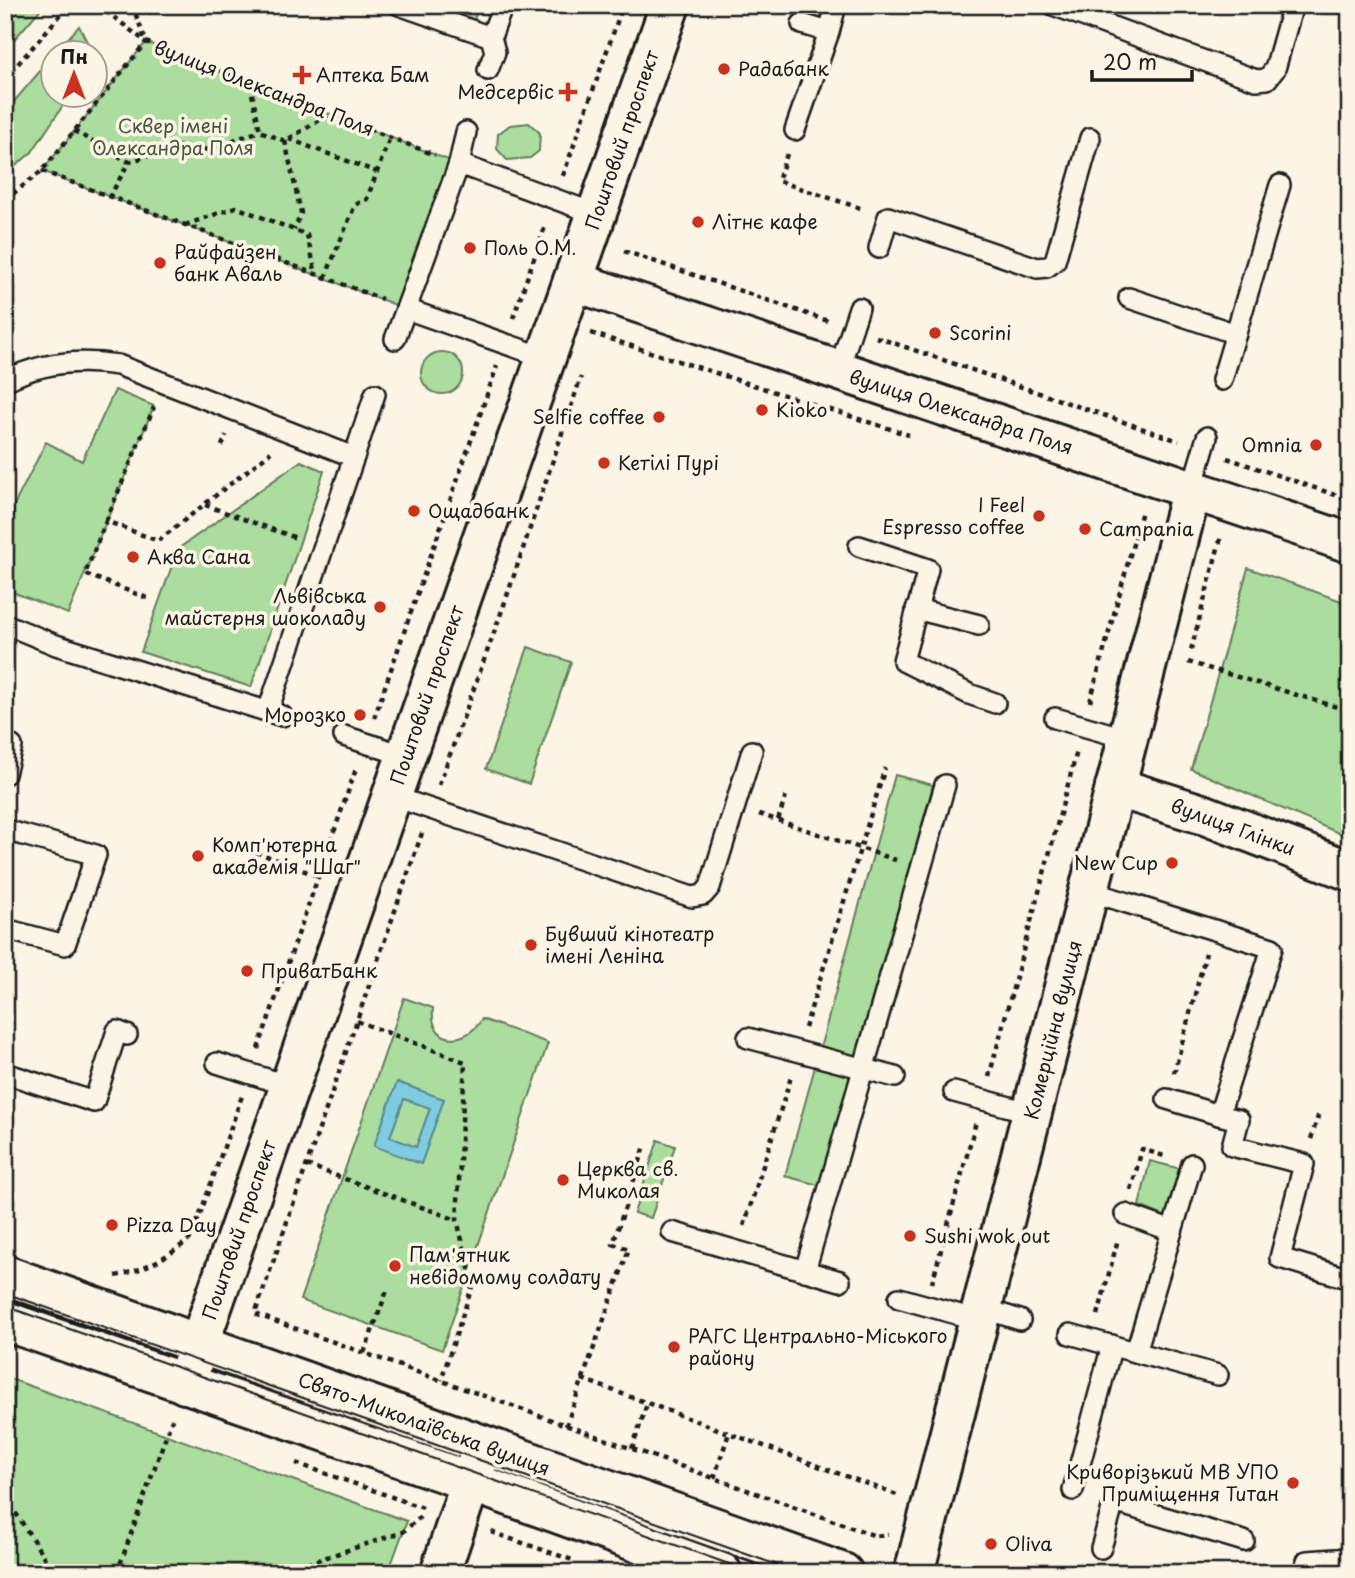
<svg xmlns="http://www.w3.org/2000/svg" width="1355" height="1578" font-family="'Playpen Sans',sans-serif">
	<rect width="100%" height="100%" fill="#fcf5e5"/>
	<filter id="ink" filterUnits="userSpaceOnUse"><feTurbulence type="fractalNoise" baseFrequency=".0143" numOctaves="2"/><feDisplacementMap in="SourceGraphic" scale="14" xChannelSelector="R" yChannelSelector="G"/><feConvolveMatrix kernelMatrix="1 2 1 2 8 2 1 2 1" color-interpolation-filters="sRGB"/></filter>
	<g filter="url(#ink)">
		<g fill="#abdd9e" stroke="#647c5d" stroke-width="2">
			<polygon points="5,5 44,5 5,50"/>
			<polygon points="428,5 479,5 474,20"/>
			<polygon points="79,26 92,52 56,52"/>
			<polygon points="146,42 459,164 406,309 42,171"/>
			<polygon points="52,57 52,94 70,95 32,152 5,175 5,112"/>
			<polygon points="529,123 540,133 539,151 530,158 507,160 497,149 498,134 510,125"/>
			<circle cx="442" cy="373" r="21"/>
			<polygon points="115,390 154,406 68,614 5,589 5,523 46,442 82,461"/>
			<polygon points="301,461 324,471 251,687 141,652 178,549"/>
			<polygon points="1248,568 1350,604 1350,838 1191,769"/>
			<polygon points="528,647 571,662 529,784 486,769"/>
			<polygon points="895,775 933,785 822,1186 785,1176"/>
			<path d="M404,998L433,1008C429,1044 465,1047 482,1019L548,1043L442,1350L300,1300Z"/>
			<polygon points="658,1140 675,1146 651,1218 634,1213"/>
			<polygon points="1150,1161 1181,1169 1167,1217 1139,1206"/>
			<polygon points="5,1377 407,1521 388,1573 5,1573"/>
		</g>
		<path fill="#7fcbdf" stroke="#578591" stroke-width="2" fill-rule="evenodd" d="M397,1082L444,1099L421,1164L374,1146ZM404,1099L430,1108L416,1147L390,1137Z"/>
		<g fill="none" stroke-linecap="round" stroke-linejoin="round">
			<defs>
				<g id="service">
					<polyline points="399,5 491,37"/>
					<polyline points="1053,5 1256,80 1267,79 1275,69 1293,5"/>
					<polyline points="829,32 836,5"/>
					<polyline points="488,70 495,52 491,37 503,5"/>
					<polyline points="795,130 829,32 802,24"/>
					<polyline points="459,164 596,214"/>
					<polyline points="879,248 888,217 1037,268 1047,267 1055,261 1090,138"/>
					<polyline points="1129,298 1236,334"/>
					<polyline points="406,309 546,358"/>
					<polyline points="395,339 459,164 466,132"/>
					<polyline points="838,372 859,308"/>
					<polyline points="1222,380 1280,185"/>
					<path d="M5,381C41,362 79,359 118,365L354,457L375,394"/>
					<polyline points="1192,488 1207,437"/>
					<polyline points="859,546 928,569 903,661 969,694 995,703"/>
					<polyline points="916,609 979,625"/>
					<polyline points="5,624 56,645 282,716"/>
					<polyline points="268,711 354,457"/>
					<polyline points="1055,718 1128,739"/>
					<polyline points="344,736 406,756"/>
					<polyline points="5,774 12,746"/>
					<polyline points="392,796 692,897 703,895 710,887 752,751"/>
					<polyline points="5,830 96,855 65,945 5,929"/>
					<polyline points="1089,891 1272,948 1219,1115 1239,1120 1232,1146 1304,1164 1280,1258 1350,1279"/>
					<polyline points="748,1038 895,1077"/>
					<polyline points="217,1063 289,1086"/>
					<polyline points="5,1073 94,1102 117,1031 127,1035"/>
					<polyline points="954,1092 1032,1113"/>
					<polyline points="1167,1099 1219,1115"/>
					<polyline points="1125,1214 1172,1231"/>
					<polyline points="672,1232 840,1281"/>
					<polyline points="805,1271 945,785"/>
					<polyline points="899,1298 978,1320"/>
					<polyline points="982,1308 1020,1320"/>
					<polyline points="1070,1334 1218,1375"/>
					<polyline points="1136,1352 1192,1164"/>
					<polyline points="1073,1490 1112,1345"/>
					<polyline points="1101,1548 1114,1502 1244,1541"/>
					<polyline points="1303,1573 1307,1561 1350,1558"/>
				</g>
				<g id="minor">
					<polyline points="1115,787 1205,815 1350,871"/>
					<polyline points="440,1573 481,1451"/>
				</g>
				<g id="tertiary">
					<polyline points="573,281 1350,543"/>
					<polyline points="185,1384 670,5"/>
					<polyline points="914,1573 1192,488"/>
				</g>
				<g id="secondary">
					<polyline points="5,1275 843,1573"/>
					<polyline points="5,1321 471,1482 722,1573"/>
				</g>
			</defs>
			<use href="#service" stroke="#1c1c1c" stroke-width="24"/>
			<use href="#minor" stroke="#1c1c1c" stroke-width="44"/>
			<use href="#tertiary" stroke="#1c1c1c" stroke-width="44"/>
			<use href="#secondary" stroke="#1c1c1c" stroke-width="44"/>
			<g stroke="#1c1c1c" stroke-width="4.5" stroke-dasharray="5 5" stroke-linecap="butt">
				<polyline points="98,5 146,42 435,155"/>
				<polyline points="132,5 146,41"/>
				<polyline points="5,79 69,5"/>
				<polyline points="250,84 260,131 285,141 330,114"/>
				<polyline points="74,131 129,162"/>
				<polyline points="289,139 377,172"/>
				<polyline points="285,141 301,213 294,230"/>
				<polyline points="787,154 778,181 863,209"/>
				<polyline points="42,171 382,299"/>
				<polyline points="563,176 623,5"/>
				<polyline points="109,198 129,162 178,146 195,153 260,131"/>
				<polyline points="5,200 42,171 146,42"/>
				<polyline points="185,225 236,207 307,235 316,274"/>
				<polyline points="624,251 828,321"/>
				<polyline points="325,278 355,205 367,199 390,137"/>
				<polyline points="513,318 546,224"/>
				<polyline points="591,333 909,435"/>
				<polyline points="876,337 1179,441"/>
				<polyline points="222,446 226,435"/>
				<polyline points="1227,458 1350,500"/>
				<polyline points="205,505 299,539"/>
				<polyline points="106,521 154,407"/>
				<polyline points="147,598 85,574 106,521 158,541 271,452"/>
				<polyline points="1191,650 1221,537"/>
				<polyline points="1188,662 1350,711"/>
				<polyline points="1090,702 1142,511"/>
				<polyline points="374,718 497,366"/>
				<polyline points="439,785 505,602 581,377"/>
				<polyline points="759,814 896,860"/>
				<polyline points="778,820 786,796"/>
				<polyline points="422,833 255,1314 876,1536 888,1534"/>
				<polyline points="256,852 318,876"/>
				<polyline points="357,1021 465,1062 457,1220 473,1284 441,1380"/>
				<polyline points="805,1028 885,768"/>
				<polyline points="258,1049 357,766"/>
				<polyline points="1174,1073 1206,953"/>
				<polyline points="989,1077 1077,751"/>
				<polyline points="1311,1139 1319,1113"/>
				<polyline points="307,1165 457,1220"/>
				<polyline points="1131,1190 1142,1149 1167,1157"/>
				<polyline points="744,1226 791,1077"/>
				<path d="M116,1276C144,1270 170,1256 192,1237L242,1096"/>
				<polyline points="932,1283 976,1122"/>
				<polyline points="1098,1315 1118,1239"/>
				<polyline points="364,1353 388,1288"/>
				<polyline points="582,1379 897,1495"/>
				<polyline points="566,1426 629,1249 613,1244 645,1146"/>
				<polyline points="632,1449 647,1404"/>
				<polyline points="296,1463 423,1508"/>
				<polyline points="714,1478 729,1433"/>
				<path d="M5,1496L54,1573C77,1565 92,1566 115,1573"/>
				<polyline points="491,1532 575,1561"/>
				<polyline points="117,1573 172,1419"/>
				<polyline points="278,1573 403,1532 420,1517"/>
			</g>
			<use href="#service" stroke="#fcf5e5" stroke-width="19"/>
			<use href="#minor" stroke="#fcf5e5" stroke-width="38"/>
			<use href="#tertiary" stroke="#fcf5e5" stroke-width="38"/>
			<use href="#secondary" stroke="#fcf5e5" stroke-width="38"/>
			<g stroke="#1c1c1c" stroke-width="2">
				<polyline points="5,1293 800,1573"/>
				<polyline points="5,1306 754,1573"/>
			</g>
		</g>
	</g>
	<g fill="#c8321e" stroke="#fcf5e5" stroke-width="2.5">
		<circle cx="724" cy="69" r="7"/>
		<path d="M298.5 64.5h7v7h7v7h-7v7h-7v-7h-7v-7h7z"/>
		<path d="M564.5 81.5h7v7h7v7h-7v7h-7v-7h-7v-7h7z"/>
		<circle cx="698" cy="222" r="7"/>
		<circle cx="470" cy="248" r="7"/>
		<circle cx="160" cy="263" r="7"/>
		<circle cx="935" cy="333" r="7"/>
		<circle cx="762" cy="410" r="7"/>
		<circle cx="659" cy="417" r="7"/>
		<circle cx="1316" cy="445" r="7"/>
		<circle cx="604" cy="463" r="7"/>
		<circle cx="414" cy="511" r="7"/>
		<circle cx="1039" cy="516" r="7"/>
		<circle cx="1085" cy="529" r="7"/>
		<circle cx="133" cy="557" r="7"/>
		<circle cx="380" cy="607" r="7"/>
		<circle cx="360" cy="715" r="7"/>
		<circle cx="198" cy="856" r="7"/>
		<circle cx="1172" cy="863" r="7"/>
		<circle cx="531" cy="945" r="7"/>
		<circle cx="247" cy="971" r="7"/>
		<circle cx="563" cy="1180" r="7"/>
		<circle cx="112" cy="1225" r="7"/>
		<circle cx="910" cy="1236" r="7"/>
		<circle cx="395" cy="1266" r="7"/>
		<circle cx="674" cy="1347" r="7"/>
		<circle cx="1293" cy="1483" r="7"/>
		<circle cx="991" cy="1544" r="7"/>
	</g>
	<g text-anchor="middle" stroke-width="7" stroke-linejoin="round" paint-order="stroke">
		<g font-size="19" fill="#1c1c1c" stroke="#fcf5e5" text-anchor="start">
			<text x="738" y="76">Радабанк</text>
			<text x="316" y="82">Аптека Бам</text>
			<text x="554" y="99" text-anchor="end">Медсервіс</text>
			<text x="712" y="229">Літнє кафе</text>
			<text x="484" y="255">Поль О.М.</text>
			<text x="174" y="259">Райфайзен<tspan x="174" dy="22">банк Аваль</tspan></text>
			<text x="949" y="340">Scorini</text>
			<text x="776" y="417">Kioko</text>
			<text x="645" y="424" text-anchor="end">Selfie coffee</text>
			<text x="1302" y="452" text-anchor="end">Omnia</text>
			<text x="618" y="470">Кетілі Пурі</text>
			<text x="1025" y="512" text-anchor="end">I Feel<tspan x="1025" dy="22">Espresso coffee</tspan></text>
			<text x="428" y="518">Ощадбанк</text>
			<text x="1099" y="536">Campania</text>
			<text x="147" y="564">Аква Сана</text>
			<text x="366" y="603" text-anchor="end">Львівська<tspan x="366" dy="22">майстерня шоколаду</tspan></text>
			<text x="346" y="722" text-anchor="end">Морозко</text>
			<text x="212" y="852">Комп'ютерна<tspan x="212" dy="22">академія "Шаг"</tspan></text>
			<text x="1158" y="870" text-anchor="end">New Cup</text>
			<text x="545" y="941">Бувший кінотеатр<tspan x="545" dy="22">імені Леніна</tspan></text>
			<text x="261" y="978">ПриватБанк</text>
			<text x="577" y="1176">Церква св.<tspan x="577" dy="22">Миколая</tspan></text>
			<text x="126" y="1232">Pizza Day</text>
			<text x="924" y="1243">Sushi wok out</text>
			<text x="409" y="1262">Пам'ятник<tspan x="409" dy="22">невідомому солдату</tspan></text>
			<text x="688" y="1343">РАГС Центрально-Міського<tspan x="688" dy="22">району</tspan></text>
			<text x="1279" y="1479" text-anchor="end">Криворізький МВ УПО<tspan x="1279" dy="22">Приміщення Титан</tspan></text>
			<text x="1005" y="1551">Oliva</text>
		</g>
		<g font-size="19" fill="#1c1c1c" stroke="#fcf5e5">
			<text transform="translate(264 88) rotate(21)" y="7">вулиця Олександра Поля</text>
			<text transform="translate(622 140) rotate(-71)" y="7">Поштовий проспект</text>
			<text transform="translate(961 412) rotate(18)" y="7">вулиця Олександра Поля</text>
			<text transform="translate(427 695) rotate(-71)" y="7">Поштовий проспект</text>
			<text transform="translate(1233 827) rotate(20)" y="7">вулиця Глінки</text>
			<text transform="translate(1053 1030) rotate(-76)" y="7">Комерційна вулиця</text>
			<text transform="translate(239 1230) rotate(-71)" y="7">Поштовий проспект</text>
			<text transform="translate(424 1424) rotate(20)" y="7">Свято-Миколаївська вулиця</text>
		</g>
		<g font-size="19" fill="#475643" stroke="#fcf5e5">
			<text x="173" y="133">Сквер імені<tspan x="173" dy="22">Олександра Поля</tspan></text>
		</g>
	</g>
	<rect width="1355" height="1578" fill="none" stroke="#fcf5e5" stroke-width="28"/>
	<rect x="14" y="14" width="1327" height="1550" fill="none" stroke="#1c1c1c" stroke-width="2.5" filter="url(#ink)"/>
	<g transform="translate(74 74)"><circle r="33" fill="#fcf5e5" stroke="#a29e95" stroke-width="2"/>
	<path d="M0-5L12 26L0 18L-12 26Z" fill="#c8321e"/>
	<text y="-10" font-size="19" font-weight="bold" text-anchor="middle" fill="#1c1c1c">Пн</text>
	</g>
	<path d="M1092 70v10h100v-10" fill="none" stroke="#1c1c1c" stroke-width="3.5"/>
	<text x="1103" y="70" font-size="21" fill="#1c1c1c" stroke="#fcf5e5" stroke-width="5" paint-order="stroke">20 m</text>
</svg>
